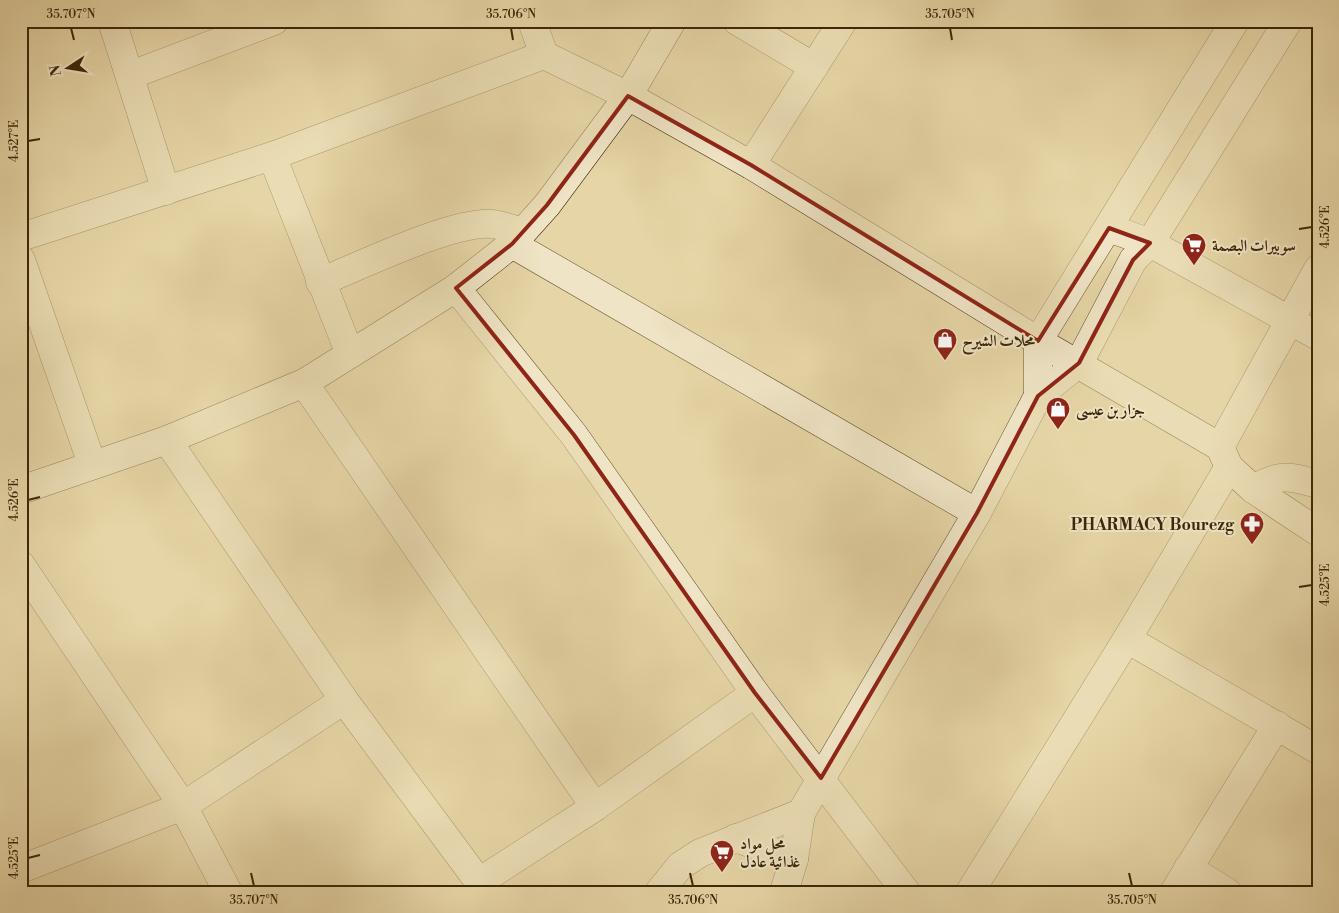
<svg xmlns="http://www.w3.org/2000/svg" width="1339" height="913" font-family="'Libre Bodoni',Amiri,serif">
	<rect width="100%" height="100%" fill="#e6d5a6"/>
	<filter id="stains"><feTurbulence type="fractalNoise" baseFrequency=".004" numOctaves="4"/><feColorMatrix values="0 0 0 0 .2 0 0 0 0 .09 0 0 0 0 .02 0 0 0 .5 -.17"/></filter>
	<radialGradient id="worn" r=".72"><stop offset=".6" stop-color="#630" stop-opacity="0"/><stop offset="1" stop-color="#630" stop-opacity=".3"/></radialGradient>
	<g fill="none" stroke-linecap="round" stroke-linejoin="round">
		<defs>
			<g id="minor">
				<polyline points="112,21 166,191"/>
				<polyline points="532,21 544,55 628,96"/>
				<polyline points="737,21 814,67"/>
				<polyline points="131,75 274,21"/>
				<polyline points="272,156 350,354"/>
				<polyline points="751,165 843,21"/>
				<polyline points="1109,228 1150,243 1318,336"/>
				<polyline points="21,237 272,156 544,55"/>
				<polyline points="512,244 977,513"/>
				<polyline points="21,260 92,464"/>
				<path d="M320,282C360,266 452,221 492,224C502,225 512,229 522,232"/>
				<polyline points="456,288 574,435 755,693 906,892"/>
				<polyline points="304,383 595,807"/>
				<polyline points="1038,396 1038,341 1235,21"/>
				<polyline points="167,440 344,700 479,882 481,892"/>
				<polyline points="1220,447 1318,269"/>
				<polyline points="1229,467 1127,639 1318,750"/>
				<path d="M1253,489C1282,473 1287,476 1318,484"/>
				<polyline points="21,565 183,806 228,892"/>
				<polyline points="736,838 794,859"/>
				<polyline points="1188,868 1227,892"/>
				<polyline points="21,869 183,806 344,700"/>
				<polyline points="479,882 595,807 755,693"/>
				<polyline points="659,892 680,866 700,853 801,813 977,513 1038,396 1079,363 1133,260 1150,243 1288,21"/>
				<polyline points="784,892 794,859 801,813"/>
				<polyline points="970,892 1127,639"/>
				<polyline points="1174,892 1277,725"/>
			</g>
			<g id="secondary">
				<polyline points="672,21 628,96 751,165 1038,341 1220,447 1229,467 1253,489 1318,532"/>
				<polyline points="21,490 167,440 304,383 456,288 512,244 547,205 628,96"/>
			</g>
		</defs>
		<use href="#minor" stroke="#66522f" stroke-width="29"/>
		<use href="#secondary" stroke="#3c2707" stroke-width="29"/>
		<use href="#minor" stroke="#efe4c5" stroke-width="28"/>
		<use href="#secondary" stroke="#efe4c5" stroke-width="28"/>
	</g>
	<path d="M0 0H1339V913H0ZM628,96L751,165L1038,341L1109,228L1150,243L1133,260L1079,363L1038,396L977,513L821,778L755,693L574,435L456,288L512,244L547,205Z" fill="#e6d5a6" fill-opacity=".55" fill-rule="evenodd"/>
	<path fill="none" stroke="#8f2418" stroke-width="4" stroke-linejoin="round" d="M628,96L751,165L1038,341L1109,228L1150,243L1133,260L1079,363L1038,396L977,513L821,778L755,693L574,435L456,288L512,244L547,205Z"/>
	<path fill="none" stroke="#3c2707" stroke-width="2" d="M71,28L74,40M511,28L513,40M950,28L952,40M28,141L40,139M1299,229L1312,227M28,500L40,497M1299,587L1312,585M28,858L40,855M251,873L254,886M690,873L693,886M1129,873L1132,886"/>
	<defs>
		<symbol id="supermarket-pin" viewBox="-11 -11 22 30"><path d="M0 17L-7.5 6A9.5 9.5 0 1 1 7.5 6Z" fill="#8f2418" stroke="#efe4c5"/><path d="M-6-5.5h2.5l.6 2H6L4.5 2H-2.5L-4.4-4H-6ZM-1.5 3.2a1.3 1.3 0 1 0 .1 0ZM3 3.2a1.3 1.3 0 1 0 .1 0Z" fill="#fff"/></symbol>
		<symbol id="shop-pin" viewBox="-11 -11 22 30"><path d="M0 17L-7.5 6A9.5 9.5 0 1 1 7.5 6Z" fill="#8f2418" stroke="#efe4c5"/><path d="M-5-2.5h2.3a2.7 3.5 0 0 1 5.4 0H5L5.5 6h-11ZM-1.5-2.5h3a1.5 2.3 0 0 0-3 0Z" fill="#fff"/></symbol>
		<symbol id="pharmacy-pin" viewBox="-11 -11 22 30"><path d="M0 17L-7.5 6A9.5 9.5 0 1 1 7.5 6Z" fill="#8f2418" stroke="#efe4c5"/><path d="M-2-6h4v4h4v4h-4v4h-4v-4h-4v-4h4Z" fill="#fff"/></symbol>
	</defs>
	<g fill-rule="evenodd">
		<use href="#supermarket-pin" x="1180" y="231" width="28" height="38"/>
		<use href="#shop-pin" x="931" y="326" width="28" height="38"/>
		<use href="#shop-pin" x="1044" y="395" width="28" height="38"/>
		<use href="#pharmacy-pin" x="1238" y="510" width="28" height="38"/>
		<use href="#supermarket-pin" x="708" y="838" width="28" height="38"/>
	</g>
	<g text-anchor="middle" stroke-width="4" stroke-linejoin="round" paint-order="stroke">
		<g font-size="16" font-weight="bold" fill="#3c2707" stroke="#efe4c5" text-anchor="start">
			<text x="1212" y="251">سوبيرات البصمة</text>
			<text x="962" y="346">محلات الشيرح</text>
			<text x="1076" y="415">جزار بن عيسى</text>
			<text x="1234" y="530" text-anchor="end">PHARMACY Bourezg</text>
			<text x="740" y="849">محل مواد<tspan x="740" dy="18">غذائية عادل</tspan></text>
		</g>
	</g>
	<rect width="1339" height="913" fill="none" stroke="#e6d5a6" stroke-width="55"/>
	<g transform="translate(68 68) rotate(258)" stroke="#efe4c5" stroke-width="4" paint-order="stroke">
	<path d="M0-4L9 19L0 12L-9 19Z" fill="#3c2707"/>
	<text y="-8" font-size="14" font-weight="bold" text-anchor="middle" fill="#3c2707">N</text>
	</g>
	<rect x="28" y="28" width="1284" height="858" fill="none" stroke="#3c2707" stroke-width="2"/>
	<g font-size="12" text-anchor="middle" fill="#3c2707">
		<text x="71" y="18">35.707°N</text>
		<text x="511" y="18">35.706°N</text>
		<text x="950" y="18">35.705°N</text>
		<text transform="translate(14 141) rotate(-90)" y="4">4.527°E</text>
		<text transform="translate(1325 227) rotate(-90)" y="4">4.526°E</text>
		<text transform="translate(14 500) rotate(-90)" y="4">4.526°E</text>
		<text transform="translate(1325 585) rotate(-90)" y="4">4.525°E</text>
		<text transform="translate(14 858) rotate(-90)" y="4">4.525°E</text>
		<text x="254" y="904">35.707°N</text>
		<text x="693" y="904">35.706°N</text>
		<text x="1132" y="904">35.705°N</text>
	</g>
	<rect width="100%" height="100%" filter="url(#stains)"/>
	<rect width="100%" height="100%" fill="url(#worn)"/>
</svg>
